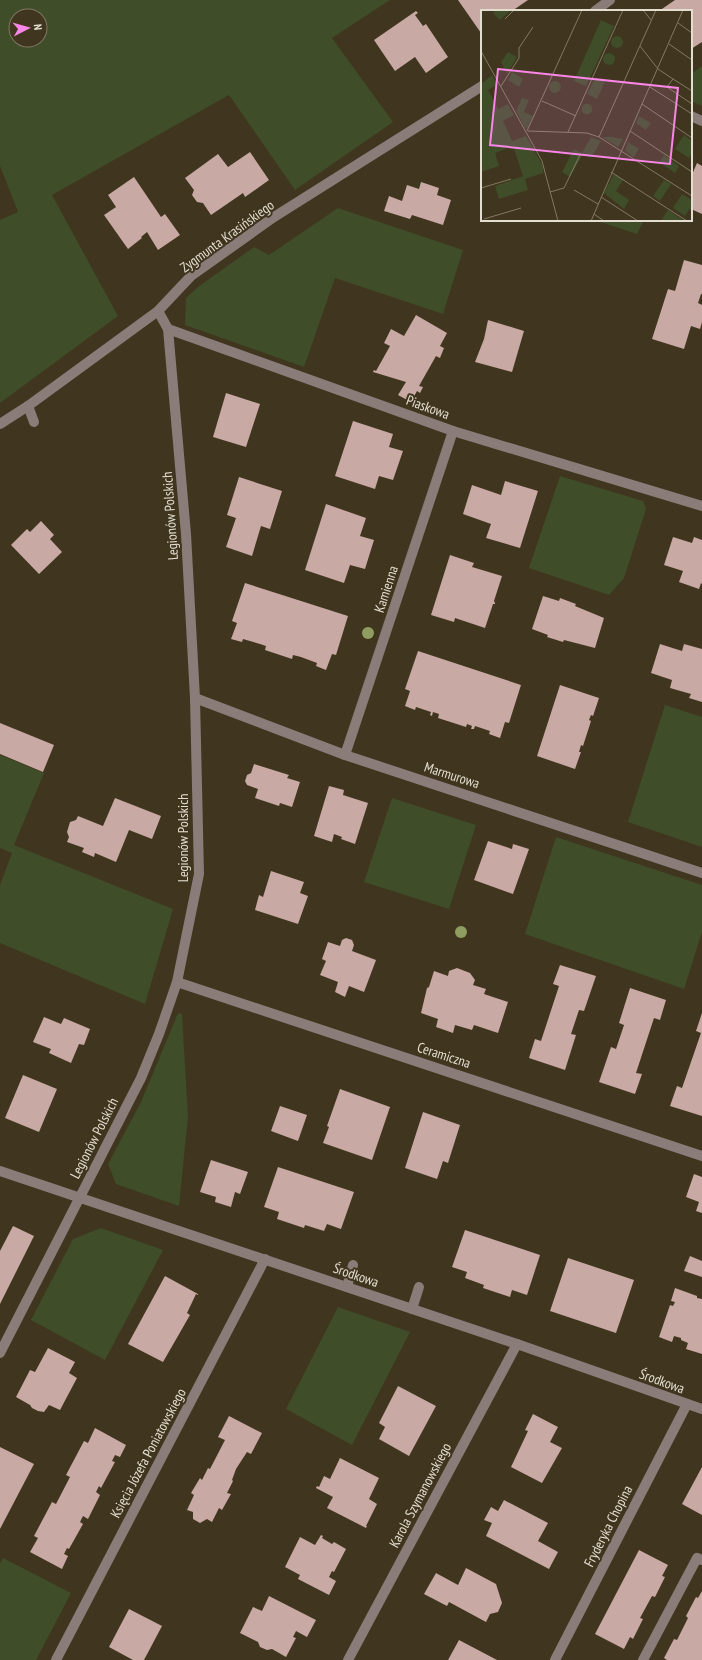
<svg xmlns="http://www.w3.org/2000/svg" width="702" height="1660" font-family="'PT Sans Narrow',sans-serif">
	<rect width="100%" height="100%" fill="#40351e"/>
	<g fill="#3f4d29" fill-rule="evenodd">
		<path d="M0,0H390L332,38L393,122L295,190L229,95L52,195L118,316L0,403V220L18,212L0,166ZM16,16H40V40H16Z"/>
		<polygon points="702,66 702,106 691,101 691,74"/>
		<polygon points="338,208 463,250 443,314 335,278 304,367 185,325 186,298 198,287 254,247 269,255"/>
		<polygon points="594,220 644,220 637,234"/>
		<polygon points="560,476 643,501 646,509 624,578 609,595 529,568"/>
		<polygon points="665,705 702,717 702,847 628,822"/>
		<polygon points="0,755 44,773 14,845 173,909 145,1004 0,943 0,885 12,853 0,848"/>
		<polygon points="392,798 476,825 449,909 364,882"/>
		<polygon points="556,837 702,885 702,932 684,989 525,934"/>
		<polygon points="178,1013 182,1014 188,1117 179,1206 116,1184 108,1164 141,1102"/>
		<polygon points="101,1228 163,1250 105,1360 31,1320 73,1239"/>
		<polygon points="338,1307 410,1332 352,1445 286,1409"/>
		<polygon points="3,1558 71,1593 36,1660 0,1660 0,1563"/>
	</g>
	<g fill="#c8a9a3">
		<polygon points="458,0 528,0 512,11 482,11 482,32 481,33"/>
		<polygon points="675,0 702,0 702,42 691,49 691,11 659,11"/>
		<polygon points="416,11 418,13 415,15 423,26 426,24 448,57 426,73 415,57 395,71 374,40"/>
		<polygon points="250,152 269,180 245,197 243,193 211,215 203,203 197,202 192,195 194,190 185,178 218,154 228,167"/>
		<polygon points="697,163 702,166 702,214 691,209 691,177"/>
		<polygon points="134,177 161,217 165,214 180,235 158,250 147,232 141,237 142,238 128,249 104,215 116,207 108,195"/>
		<polygon points="421,182 439,188 437,195 451,200 443,225 412,215 410,219 384,211 389,196 402,201 407,185 419,189"/>
		<polygon points="684,260 702,265 702,294 701,294 698,303 702,305 702,322 700,329 691,326 684,349 652,339 668,289 675,291"/>
		<polygon points="416,315 447,333 440,346 444,348 440,358 436,356 419,386 423,387 420,393 417,391 411,402 398,395 406,382 373,372 374,370 376,371 390,346 384,343 391,329 404,336"/>
		<polygon points="488,320 524,331 512,372 475,362 484,339"/>
		<polygon points="226,393 260,404 246,447 213,437"/>
		<polygon points="353,421 393,434 389,447 403,451 393,480 379,476 375,489 335,476"/>
		<polygon points="239,477 282,491 270,529 261,526 252,556 226,547 236,518 227,515"/>
		<polygon points="505,481 538,491 520,548 486,538 491,524 463,514 472,485 501,495"/>
		<polygon points="326,504 366,518 360,536 374,540 365,569 350,565 344,583 305,570"/>
		<polygon points="41,521 54,535 50,539 62,552 39,574 11,545 27,529 30,532"/>
		<polygon points="673,537 692,543 694,537 702,540 702,584 701,583 699,589 679,582 683,571 664,565"/>
		<polygon points="450,555 474,563 472,567 502,576 494,601 495,603 495,604 493,604 485,628 455,618 454,622 431,615"/>
		<polygon points="245,583 348,616 336,655 332,654 326,670 316,666 317,663 301,657 293,655 292,659 265,650 266,646 260,644 243,639 242,642 231,639 237,623 232,621"/>
		<polygon points="543,596 559,601 560,598 576,604 575,606 604,618 595,648 564,640 563,642 547,637 548,635 532,629"/>
		<polygon points="660,644 682,651 684,644 702,649 702,702 689,698 691,694 670,688 672,680 651,673"/>
		<polygon points="418,651 521,685 509,723 505,722 500,738 489,734 490,731 475,726 474,729 471,729 472,726 467,724 466,727 438,718 439,714 433,712 432,716 430,715 431,712 416,707 415,710 405,706 410,691 405,689"/>
		<polygon points="560,685 599,698 593,716 591,715 589,720 591,721 583,746 581,745 579,752 581,752 575,769 537,756"/>
		<polygon points="0,723 54,745 43,772 0,754"/>
		<polygon points="254,764 289,775 287,778 300,782 292,807 280,803 279,806 255,798 258,789 247,785 245,781 247,775 251,773"/>
		<polygon points="329,786 344,790 343,795 368,803 355,844 341,839 342,837 334,834 332,842 314,836"/>
		<polygon points="115,798 161,816 152,839 129,830 116,862 95,853 94,857 82,852 84,848 67,842 69,837 67,832 70,822 76,820 78,816 103,826"/>
		<polygon points="488,841 512,849 513,844 529,849 513,894 474,880"/>
		<polygon points="271,871 304,882 300,893 308,896 298,924 255,910 259,895 263,897"/>
		<polygon points="346,938 352,940 354,945 352,951 376,960 364,992 349,986 345,997 335,992 338,982 320,975 326,961 322,959 328,942 340,946 342,940"/>
		<polygon points="560,965 596,976 584,1011 579,1010 571,1034 576,1035 565,1070 529,1058 535,1039 541,1041 559,986 553,984"/>
		<polygon points="457,968 470,973 475,980 473,985 486,989 484,994 508,1002 498,1033 474,1025 472,1030 455,1025 453,1033 436,1027 438,1019 421,1013 427,988 429,987 434,971 448,976 449,971"/>
		<polygon points="630,988 666,1000 660,1020 654,1018 636,1073 642,1074 635,1094 599,1082 611,1047 616,1049 624,1025 619,1023"/>
		<polygon points="702,1013 702,1116 670,1106 677,1086 682,1088 701,1033 696,1031"/>
		<polygon points="44,1017 61,1024 64,1018 90,1029 84,1045 79,1044 71,1063 49,1053 51,1049 33,1042"/>
		<polygon points="23,1075 57,1089 39,1132 5,1118"/>
		<polygon points="340,1089 390,1107 372,1160 323,1143 329,1127 327,1126"/>
		<polygon points="280,1106 307,1115 298,1141 271,1131"/>
		<polygon points="423,1112 460,1125 448,1163 443,1161 437,1179 405,1168"/>
		<polygon points="211,1160 248,1172 240,1194 235,1192 231,1207 215,1202 216,1197 200,1192"/>
		<polygon points="278,1167 354,1192 341,1229 327,1224 324,1231 305,1225 304,1228 277,1219 279,1212 264,1207"/>
		<polygon points="694,1174 702,1177 702,1213 696,1211 699,1202 686,1197"/>
		<polygon points="13,1226 34,1236 0,1304 0,1251"/>
		<polygon points="465,1230 540,1255 527,1295 512,1290 510,1297 483,1288 484,1285 465,1278 467,1272 452,1267"/>
		<polygon points="690,1256 702,1261 702,1277 684,1271"/>
		<polygon points="568,1258 634,1280 616,1333 550,1311"/>
		<polygon points="165,1276 198,1294 198,1295 196,1294 187,1313 190,1315 163,1362 128,1344"/>
		<polygon points="675,1288 697,1296 697,1298 702,1299 702,1354 686,1349 688,1343 681,1340 681,1338 674,1336 672,1342 659,1337 670,1305 673,1306 675,1302 671,1301"/>
		<polygon points="48,1348 75,1362 69,1373 77,1378 60,1410 49,1405 44,1412 38,1411 32,1408 30,1405 16,1397 30,1370 35,1372"/>
		<polygon points="398,1386 436,1406 409,1456 379,1439 385,1427 379,1423"/>
		<polygon points="533,1414 558,1427 550,1442 562,1448 542,1483 511,1467 528,1431 525,1430"/>
		<polygon points="229,1416 262,1433 251,1454 247,1452 236,1469 232,1480 233,1481 227,1493 231,1494 222,1510 219,1508 212,1522 207,1519 200,1523 193,1519 193,1512 187,1510 194,1495 191,1493 200,1478 202,1480 208,1468 210,1469 225,1440 218,1437"/>
		<polygon points="95,1428 126,1445 120,1457 115,1455 112,1461 115,1462 101,1488 99,1486 96,1492 100,1495 88,1519 83,1516 80,1522 83,1524 69,1549 67,1548 64,1554 68,1556 62,1569 30,1552 38,1538 34,1536 52,1502 56,1504 70,1477 66,1475 84,1441 88,1443"/>
		<polygon points="0,1447 34,1464 0,1529"/>
		<polygon points="340,1458 379,1478 369,1499 377,1504 366,1526 367,1526 366,1528 327,1508 333,1497 316,1488 317,1486 319,1487 324,1476 330,1479"/>
		<polygon points="702,1467 702,1515 682,1504"/>
		<polygon points="504,1500 548,1523 538,1541 558,1552 549,1569 486,1536 492,1523 484,1520 491,1507 498,1511"/>
		<polygon points="321,1535 323,1536 322,1538 332,1544 334,1542 346,1549 334,1572 332,1571 329,1577 336,1581 329,1595 298,1579 300,1575 285,1567 300,1537 315,1545"/>
		<polygon points="639,1550 668,1565 662,1576 665,1577 655,1597 652,1596 640,1618 643,1619 633,1639 630,1637 624,1649 595,1634"/>
		<polygon points="466,1568 496,1584 502,1603 498,1612 490,1614 486,1622 449,1602 447,1606 424,1594 436,1573 458,1585"/>
		<polygon points="702,1591 702,1660 667,1660 664,1658 674,1639 677,1640 688,1618 686,1616 696,1597 698,1598"/>
		<polygon points="269,1596 316,1620 307,1637 296,1631 293,1637 296,1638 286,1657 272,1649 267,1650 260,1647 258,1642 240,1633 253,1607 262,1611"/>
		<polygon points="129,1609 162,1626 144,1660 133,1660 109,1647"/>
		<polygon points="459,1640 497,1660 448,1660"/>
	</g>
	<g fill="none" stroke-linecap="round" stroke-linejoin="round">
		<g stroke="#8a7c79" stroke-width="10">
			<polyline points="595,11 610,0"/>
			<polyline points="691,116 702,121"/>
			<polyline points="158,311 168,329 453,431 702,506"/>
			<polyline points="28,406 34,422"/>
			<polyline points="0,424 28,406 158,311 191,276 274,217 482,86"/>
			<polyline points="195,698 345,755 702,873"/>
			<polyline points="345,755 453,431"/>
			<polyline points="177,982 702,1156"/>
			<polyline points="0,1171 517,1344 702,1409"/>
			<polyline points="347,1287 353,1265"/>
			<polyline points="412,1309 419,1287"/>
			<polyline points="0,1353 141,1078 159,1034 177,982 199,874 195,698 186,534 168,329"/>
			<polyline points="56,1660 265,1259"/>
			<polyline points="348,1660 517,1344"/>
			<polyline points="555,1660 687,1404"/>
			<polyline points="643,1660 697,1558 702,1560"/>
		</g>
	</g>
	<g fill="#8f9e60">
		<circle cx="368" cy="633" r="6"/>
		<circle cx="461" cy="932" r="6"/>
	</g>
	<g text-anchor="middle" stroke-width="4" stroke-linejoin="round" paint-order="stroke">
		<g font-size="14" fill="#e4ded0" stroke="#40351e">
			<text transform="translate(227 236) rotate(-36)" y="5">Zygmunta Krasińskiego</text>
			<text transform="translate(428 407) rotate(20)" y="5">Piaskowa</text>
			<text transform="translate(170 516) rotate(-94)" y="5">Legionów Polskich</text>
			<text transform="translate(386 589) rotate(-72)" y="5">Kamienna</text>
			<text transform="translate(452 775) rotate(18)" y="5">Marmurowa</text>
			<text transform="translate(183 838) rotate(-90)" y="5">Legionów Polskich</text>
			<text transform="translate(444 1055) rotate(18)" y="5">Ceramiczna</text>
			<text transform="translate(94 1138) rotate(-63)" y="5">Legionów Polskich</text>
			<text transform="translate(356 1275) rotate(19)" y="5">Środkowa</text>
			<text transform="translate(662 1381) rotate(20)" y="5">Środkowa</text>
			<text transform="translate(148 1453) rotate(-62)" y="5">Księcia Józefa Poniatowskiego</text>
			<text transform="translate(420 1495) rotate(-62)" y="5">Karola Szymanowskiego</text>
			<text transform="translate(608 1526) rotate(-63)" y="5">Fryderyka Chopina</text>
		</g>
	</g>
	<g transform="translate(481 10)">
		<rect width="211" height="211" fill="#40351e"/>
		<path d="M15,0H30L19,10L12,3ZM120,10L133,16L105,76L93,71ZM130 32a6 6 0 1 1 12 0a6 6 0 1 1-12 0ZM27,42L36,47L26,64L20,52ZM122 49a6 6 0 1 1 12 0a6 6 0 1 1-12 0ZM31,62L42,69L38,77L27,70ZM11,65L16,75L7,80L17,99L27,94L33,105L22,111L31,131L45,126L62,156V163L44,169L47,180L18,189L14,176L42,166L32,136L14,143L18,156L0,162V74ZM114,68L124,72L116,89L106,84ZM68 77a6 6 0 1 1 12 0a6 6 0 1 1-12 0ZM41,88L48,90L43,102L52,106L46,119L44,118L35,101ZM100.5 99a5.5 5.5 0 1 1 11 0a5.5 5.5 0 1 1-11 0ZM158,106L170,113L165,120L155,113ZM203,125L211,131V143L208,148L194,139ZM110,127L120,131L110,148L102,144L89,167L81,162L93,139L101,143ZM121,127H132L142,129L137,137ZM147,132L158,139L153,147L144,141ZM183,145L198,156L194,163L178,152ZM133,164L142,170L135,181L148,190L143,199L123,183ZM183,170L190,174L179,191L172,186ZM201,184L211,190V200L208,199L204,206L192,198ZM187,200L204,211H180Z" fill="#3f4d29"/>
		<path fill="none" stroke="#827965" stroke-width="1" d="M162,0L170,10M24,9L33,0M197,13L211,23M188,34L211,50M159,36L177,59L192,69L186,77L211,94M0,41L61,151L77,211M192,69L211,81M20,76L38,48V38L52,17M169,77L211,104M61,91L95,106M161,94L211,128M46,121L101,0M47,121L106,123L118,127L211,186M149,121L211,162M87,122L142,0M118,127L175,0M130,162L206,211M0,178L30,169M93,180L117,194M69,182L83,178L99,145M120,187L157,211M113,204L123,211M3,209L40,198M110,211L202,0"/>
		<path fill="#fa87e7" fill-opacity="0.15" stroke="#fa87e7" stroke-width="2" d="M17,59L197,78L189,154L9,135Z"/>
		<rect width="211" height="211" fill="none" stroke="#e4ded0" stroke-width="2"/>
	</g>
	<g transform="translate(28 28) rotate(84)"><circle r="19" fill="#40351e" stroke="#827965"/>
	<path d="M0-3L7 15L0 10L-7 15Z" fill="#fa87e7"/>
	<text y="-6" font-size="11" font-weight="bold" text-anchor="middle" fill="#e4ded0">N</text>
	</g>
</svg>
